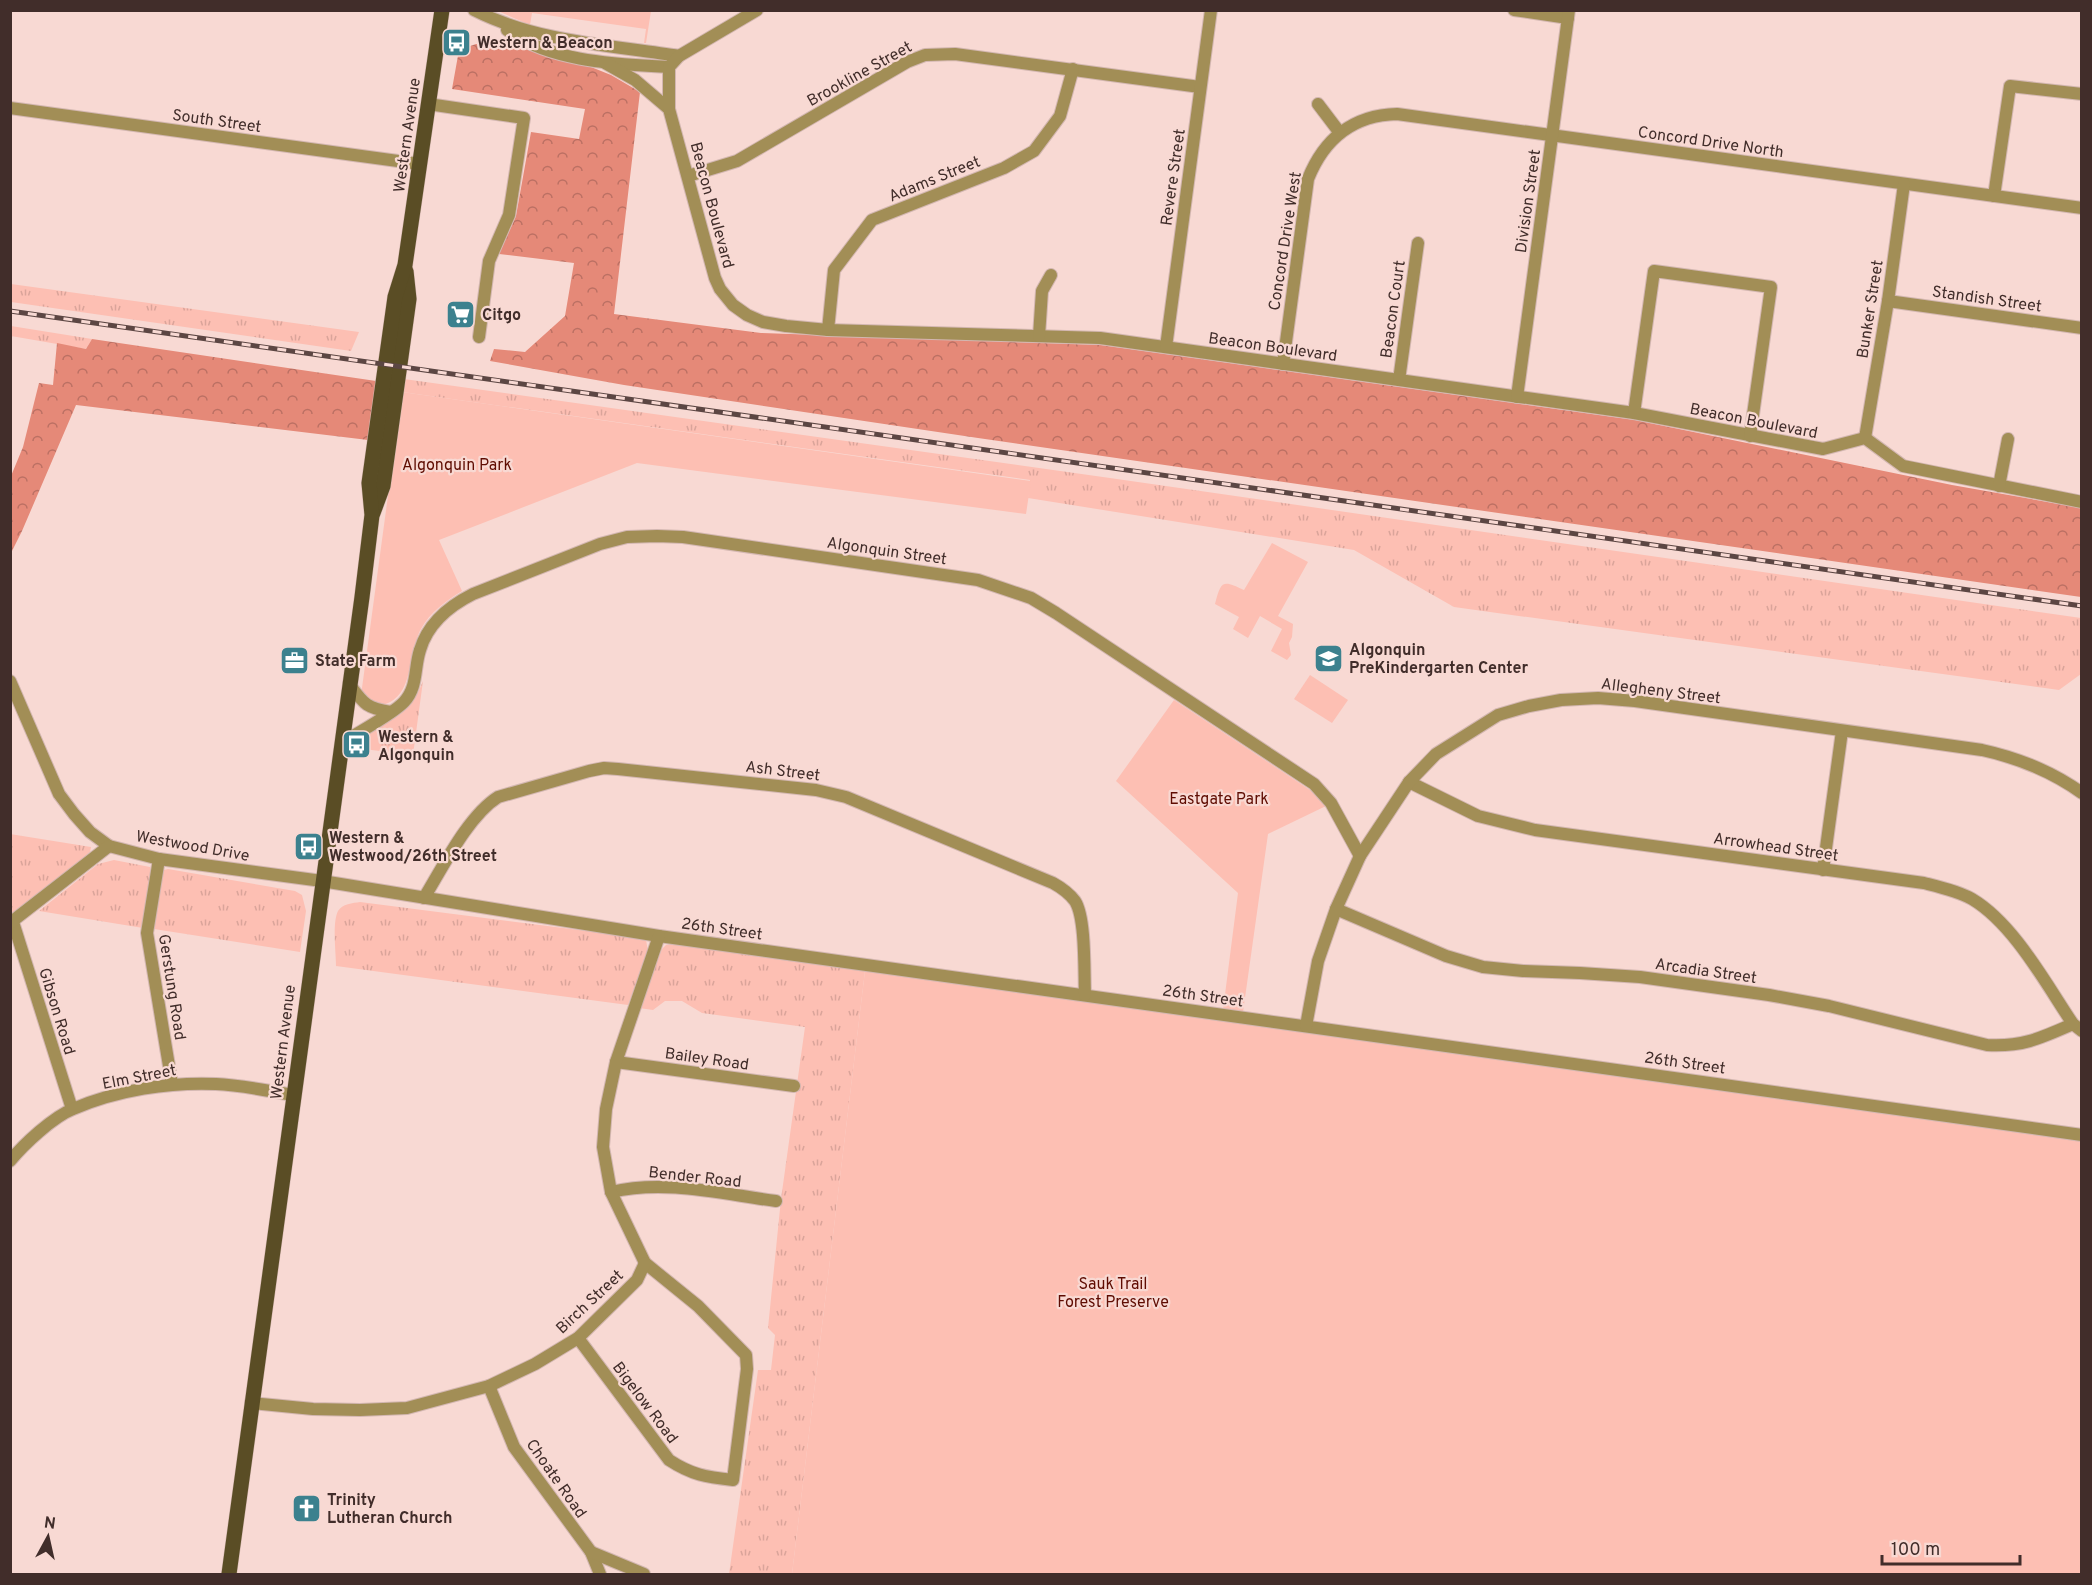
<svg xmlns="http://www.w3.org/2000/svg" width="2092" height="1585" font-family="Overpass,sans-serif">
	<defs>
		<pattern id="grass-tufts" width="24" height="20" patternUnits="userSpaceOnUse" patternTransform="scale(1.5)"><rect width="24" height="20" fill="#fdbfb3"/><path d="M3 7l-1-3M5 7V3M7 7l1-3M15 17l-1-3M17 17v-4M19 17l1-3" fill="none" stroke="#daa49a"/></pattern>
		<pattern id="forest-crowns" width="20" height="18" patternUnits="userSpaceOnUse" patternTransform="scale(1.5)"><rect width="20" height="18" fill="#e58978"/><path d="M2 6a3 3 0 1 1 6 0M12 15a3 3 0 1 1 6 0" fill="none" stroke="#bb7063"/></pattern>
	</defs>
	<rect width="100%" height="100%" fill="#f8d9d3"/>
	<g fill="url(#grass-tufts)">
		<polygon points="11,284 359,332 351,351 11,302"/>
		<polygon points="11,326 92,339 86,349 11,336"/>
		<polygon points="404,379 1110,478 2081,618 2081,674 2059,690 1454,607 1354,550 1028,498 1030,480 402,392"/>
		<path d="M423,681L413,755L355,748C361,730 385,725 399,715C411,707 418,694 423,681Z"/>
		<polygon points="10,834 91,847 90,852 83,859 11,914"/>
		<polygon points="114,860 150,867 151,872 143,928 39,911 98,864"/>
		<polygon points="168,869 295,891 302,895 306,911 300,952 154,929 162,873 164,870"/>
		<path d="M360,902L642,938L646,940L648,951L628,1005L336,966C336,953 332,923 338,911C342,904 353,903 360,902Z"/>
		<polygon points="673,944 865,971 792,1574 729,1574 758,1370 771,1370 775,1335 768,1328 781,1199 805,1027 702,1013 682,1001 665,1001 653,1010 639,1008 662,949 666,945"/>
	</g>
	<g fill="url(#forest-crowns)">
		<polygon points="476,44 520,46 550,58 591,67 611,75 640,92 614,314 761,333 1101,345 1635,420 1952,485 2081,508 2081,597 978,438 624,385 490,361 494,349 525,352 565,316 574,263 499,254 516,216 531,132 579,139 585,109 452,89 459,50"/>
		<polygon points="92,339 376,381 368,440 76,405 22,531 11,553 11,476 23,447 39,383 53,385 57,343 86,349"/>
	</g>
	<g fill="#fdbfb3">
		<polygon points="498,11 651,11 646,43 644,43 646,29 532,13 530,25"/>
		<path d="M402,392L1031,481L1026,514L637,463L439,540L462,591C446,601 430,612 421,629C406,656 416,699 379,706L362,693V688Z"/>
		<path d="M1272,543L1308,562L1278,616L1293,624L1292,637L1289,643L1291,655L1287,660L1271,651L1282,629L1260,616L1248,638L1233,629L1239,617L1215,604C1221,580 1223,580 1244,590Z"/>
		<polygon points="1310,675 1348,700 1332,723 1294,699"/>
		<polygon points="1174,700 1310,790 1326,806 1268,834 1243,1012 1223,1010 1238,893 1116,781"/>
		<polygon points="865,971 2081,1141 2081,1574 792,1574"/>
	</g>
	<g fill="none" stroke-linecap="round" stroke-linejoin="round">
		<defs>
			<g id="minor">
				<path d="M474,10C537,42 610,45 679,56"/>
				<polyline points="1514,10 1568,18"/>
				<path d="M507,30C550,62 617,64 669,67"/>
				<polyline points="605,63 635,80 669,109 715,278 720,289 733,305 747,315 763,322 786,326 828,330 1100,338 1634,413 1823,449 1865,438 1903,466 2082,502"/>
				<polyline points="428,104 524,118 509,215 489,261 479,337"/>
				<polyline points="1318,104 1340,133"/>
				<polyline points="10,108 420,164"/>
				<polyline points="669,109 669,67 679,56 757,10"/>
				<polyline points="688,176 737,161 907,62 925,55 955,54 1200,87"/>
				<polyline points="1994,196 2010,86 2082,94"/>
				<polyline points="1888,301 2082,328"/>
				<polyline points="828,330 834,270 872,220 1004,168 1034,151 1060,116 1073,69"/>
				<polyline points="1039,336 1042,291 1051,275"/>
				<polyline points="1166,347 1211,10"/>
				<path d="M1283,364L1308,179C1324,139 1353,115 1397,114L2082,208"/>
				<polyline points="1399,380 1418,243"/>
				<polyline points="1517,397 1569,10"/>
				<polyline points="1634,413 1654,271 1771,287 1750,436"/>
				<polyline points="1865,438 1888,301 1904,184"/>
				<polyline points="1999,486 2008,439"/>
				<polyline points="10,681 59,794 74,814 90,832 109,846 159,859 322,881 659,936 2082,1135"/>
				<path d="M349,684C364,704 366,708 391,712"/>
				<path d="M342,743C357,733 393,714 404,702C418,687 414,668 420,650C428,623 449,606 473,594L600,544L627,537L657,536L683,537L978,580L1031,598L1056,613L1314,784L1331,803L1360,856"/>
				<path d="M1409,782L1478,816L1535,830L1924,883C1940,887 1958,891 1972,899C2014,924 2046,984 2073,1024L2082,1031"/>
				<polyline points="159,859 147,933 172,1084"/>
				<polyline points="1823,870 1842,731"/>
				<path d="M424,898C443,867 468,816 498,797L589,771L604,768L618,769L816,790L846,797L1053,883C1062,888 1069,893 1075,901C1086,918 1084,972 1085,995"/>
				<path d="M1336,909L1446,956L1483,967L1523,971L1580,973L1640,977L1769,995L1829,1006L1987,1045C2023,1047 2041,1038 2073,1024"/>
				<polyline points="13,922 72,1109"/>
				<polyline points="10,923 109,846"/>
				<path d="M1306,1026L1318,961L1336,909L1360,856L1409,782L1436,754L1498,715L1529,706L1561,700L1598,698L1635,701L1982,750C2019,758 2051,771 2082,793"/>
				<polyline points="616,1062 794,1086"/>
				<path d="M10,1161C24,1144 53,1117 73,1109C117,1090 169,1082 216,1084C242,1085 268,1091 293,1095"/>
				<path d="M611,1192C665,1179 722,1194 776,1201"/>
				<path d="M578,1338L669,1460C692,1475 706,1477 733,1480L747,1369L746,1355L698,1306L645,1263L611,1192L603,1147L606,1109L616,1062L659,936"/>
				<polyline points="489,1386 514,1447 591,1552 600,1574"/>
				<polyline points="251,1403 313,1409 360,1410 407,1408 489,1386 535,1364 578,1338 637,1280 645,1263"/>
				<polyline points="591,1552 644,1574"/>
			</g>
			<g id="major">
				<polyline points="373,513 383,486 405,328 409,299 406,271"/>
				<polyline points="229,1574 362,597 372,515 369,483 395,297 405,265 442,10"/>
			</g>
		</defs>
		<use href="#minor" stroke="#d3b7b1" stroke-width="14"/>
		<use href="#major" stroke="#d3b7b1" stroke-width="16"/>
		<use href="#minor" stroke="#a28e56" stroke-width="12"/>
		<use href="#major" stroke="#5a4d25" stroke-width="15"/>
		<defs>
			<polyline id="rail" points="10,311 2082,606"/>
		</defs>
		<use href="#rail" stroke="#5c4643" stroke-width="5"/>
		<use href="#rail" stroke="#f8d9d3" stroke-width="3" stroke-dasharray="9" stroke-linecap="butt"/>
	</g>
	<defs>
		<symbol id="bus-square" viewBox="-11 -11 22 22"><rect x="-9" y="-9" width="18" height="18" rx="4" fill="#3c818e" stroke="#f8d9d3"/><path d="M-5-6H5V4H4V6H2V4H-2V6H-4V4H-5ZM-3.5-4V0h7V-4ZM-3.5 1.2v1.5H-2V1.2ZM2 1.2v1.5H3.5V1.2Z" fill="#fff"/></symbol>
		<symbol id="supermarket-square" viewBox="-11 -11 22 22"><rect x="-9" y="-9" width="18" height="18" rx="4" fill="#3c818e" stroke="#f8d9d3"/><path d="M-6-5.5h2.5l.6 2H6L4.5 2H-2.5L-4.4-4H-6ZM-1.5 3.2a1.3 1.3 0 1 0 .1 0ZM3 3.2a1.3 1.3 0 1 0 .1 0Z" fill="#fff"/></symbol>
		<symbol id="school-square" viewBox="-11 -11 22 22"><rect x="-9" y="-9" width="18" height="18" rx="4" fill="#3c818e" stroke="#f8d9d3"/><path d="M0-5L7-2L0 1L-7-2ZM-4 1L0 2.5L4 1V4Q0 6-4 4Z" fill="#fff"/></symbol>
		<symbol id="office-square" viewBox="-11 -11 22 22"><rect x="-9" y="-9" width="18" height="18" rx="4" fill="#3c818e" stroke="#f8d9d3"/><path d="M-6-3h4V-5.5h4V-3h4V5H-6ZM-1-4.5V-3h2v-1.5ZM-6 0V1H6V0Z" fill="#fff"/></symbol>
		<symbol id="church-square" viewBox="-11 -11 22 22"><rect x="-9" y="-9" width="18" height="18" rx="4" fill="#3c818e" stroke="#f8d9d3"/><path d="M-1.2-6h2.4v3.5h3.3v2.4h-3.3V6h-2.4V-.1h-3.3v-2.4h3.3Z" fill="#fff"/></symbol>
	</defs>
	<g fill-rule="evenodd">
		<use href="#bus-square" x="440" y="26" width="33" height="33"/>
		<use href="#supermarket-square" x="444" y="298" width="33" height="33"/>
		<use href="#school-square" x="1312" y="642" width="33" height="33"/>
		<use href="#office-square" x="278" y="644" width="33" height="33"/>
		<use href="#bus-square" x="340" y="728" width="33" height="33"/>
		<use href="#bus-square" x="292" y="830" width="33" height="33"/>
		<use href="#church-square" x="290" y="1492" width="33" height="33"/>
	</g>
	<g text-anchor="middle" stroke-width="4.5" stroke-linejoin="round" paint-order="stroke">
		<g font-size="16" font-weight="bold" fill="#412d2a" stroke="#f8d9d3" text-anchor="start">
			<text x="477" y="48">Western &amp; Beacon</text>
			<text x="482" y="320">Citgo</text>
			<text x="1349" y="655">Algonquin<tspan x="1349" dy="18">PreKindergarten Center</tspan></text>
			<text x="315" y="666">State Farm</text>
			<text x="378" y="742">Western &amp;<tspan x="378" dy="18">Algonquin</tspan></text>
			<text x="329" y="843">Western &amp;<tspan x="329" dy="18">Westwood/26th Street</tspan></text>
			<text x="327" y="1505">Trinity<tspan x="327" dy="18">Lutheran Church</tspan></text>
		</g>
		<g font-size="16" fill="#412d2a" stroke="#f8d9d3">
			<text transform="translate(859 73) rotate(-29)" y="6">Brookline Street</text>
			<text transform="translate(217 120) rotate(8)" y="6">South Street</text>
			<text transform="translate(406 135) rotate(-82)" y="6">Western Avenue</text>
			<text transform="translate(1711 141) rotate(8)" y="6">Concord Drive North</text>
			<text transform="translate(1172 177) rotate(-82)" y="6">Revere Street</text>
			<text transform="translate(934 178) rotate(-22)" y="6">Adams Street</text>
			<text transform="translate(1527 201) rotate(-82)" y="6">Division Street</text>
			<text transform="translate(713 205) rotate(75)" y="6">Beacon Boulevard</text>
			<text transform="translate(1284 241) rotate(-81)" y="6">Concord Drive West</text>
			<text transform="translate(1987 298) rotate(8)" y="6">Standish Street</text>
			<text transform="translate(1392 309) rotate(-82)" y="6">Beacon Court</text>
			<text transform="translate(1869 309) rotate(-81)" y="6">Bunker Street</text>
			<text transform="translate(1273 346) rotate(8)" y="6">Beacon Boulevard</text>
			<text transform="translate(1754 420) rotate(11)" y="6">Beacon Boulevard</text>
			<text transform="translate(887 550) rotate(8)" y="6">Algonquin Street</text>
			<text transform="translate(1661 690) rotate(7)" y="6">Allegheny Street</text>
			<text transform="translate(783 770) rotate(7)" y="6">Ash Street</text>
			<text transform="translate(193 845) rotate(10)" y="6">Westwood Drive</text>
			<text transform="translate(1776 846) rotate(8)" y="6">Arrowhead Street</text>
			<text transform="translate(722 928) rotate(8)" y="6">26th Street</text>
			<text transform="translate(1706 970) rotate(8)" y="6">Arcadia Street</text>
			<text transform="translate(173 987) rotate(81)" y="6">Gerstung Road</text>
			<text transform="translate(1203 995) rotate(8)" y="6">26th Street</text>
			<text transform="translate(58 1011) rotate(73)" y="6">Gibson Road</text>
			<text transform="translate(282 1042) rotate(-83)" y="6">Western Avenue</text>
			<text transform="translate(707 1058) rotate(8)" y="6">Bailey Road</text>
			<text transform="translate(1685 1062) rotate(8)" y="6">26th Street</text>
			<text transform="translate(139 1076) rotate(-11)" y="6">Elm Street</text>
			<text transform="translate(695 1176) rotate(6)" y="6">Bender Road</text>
			<text transform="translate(589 1301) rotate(-43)" y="6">Birch Street</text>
			<text transform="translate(646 1402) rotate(53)" y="6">Bigelow Road</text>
			<text transform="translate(557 1478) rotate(55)" y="6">Choate Road</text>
		</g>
		<g font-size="16" fill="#5f0c02" stroke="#f8d9d3">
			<text x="457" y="470">Algonquin Park</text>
			<text x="1219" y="804">Eastgate Park</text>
			<text x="1113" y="1289">Sauk Trail<tspan x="1113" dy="18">Forest Preserve</tspan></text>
		</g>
	</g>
	<rect width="2092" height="1585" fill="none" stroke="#412d2a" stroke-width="24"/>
	<g transform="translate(48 1537) rotate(8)" stroke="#f8d9d3" stroke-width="4.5" paint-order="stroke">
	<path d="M0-4.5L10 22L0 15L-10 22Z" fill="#412d2a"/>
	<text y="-9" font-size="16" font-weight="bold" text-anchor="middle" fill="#412d2a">N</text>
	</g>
	<path d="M1882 1555v9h138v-9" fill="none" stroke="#412d2a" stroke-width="3"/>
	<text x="1891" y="1555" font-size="18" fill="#412d2a" stroke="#f8d9d3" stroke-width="4.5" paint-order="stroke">100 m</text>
</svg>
